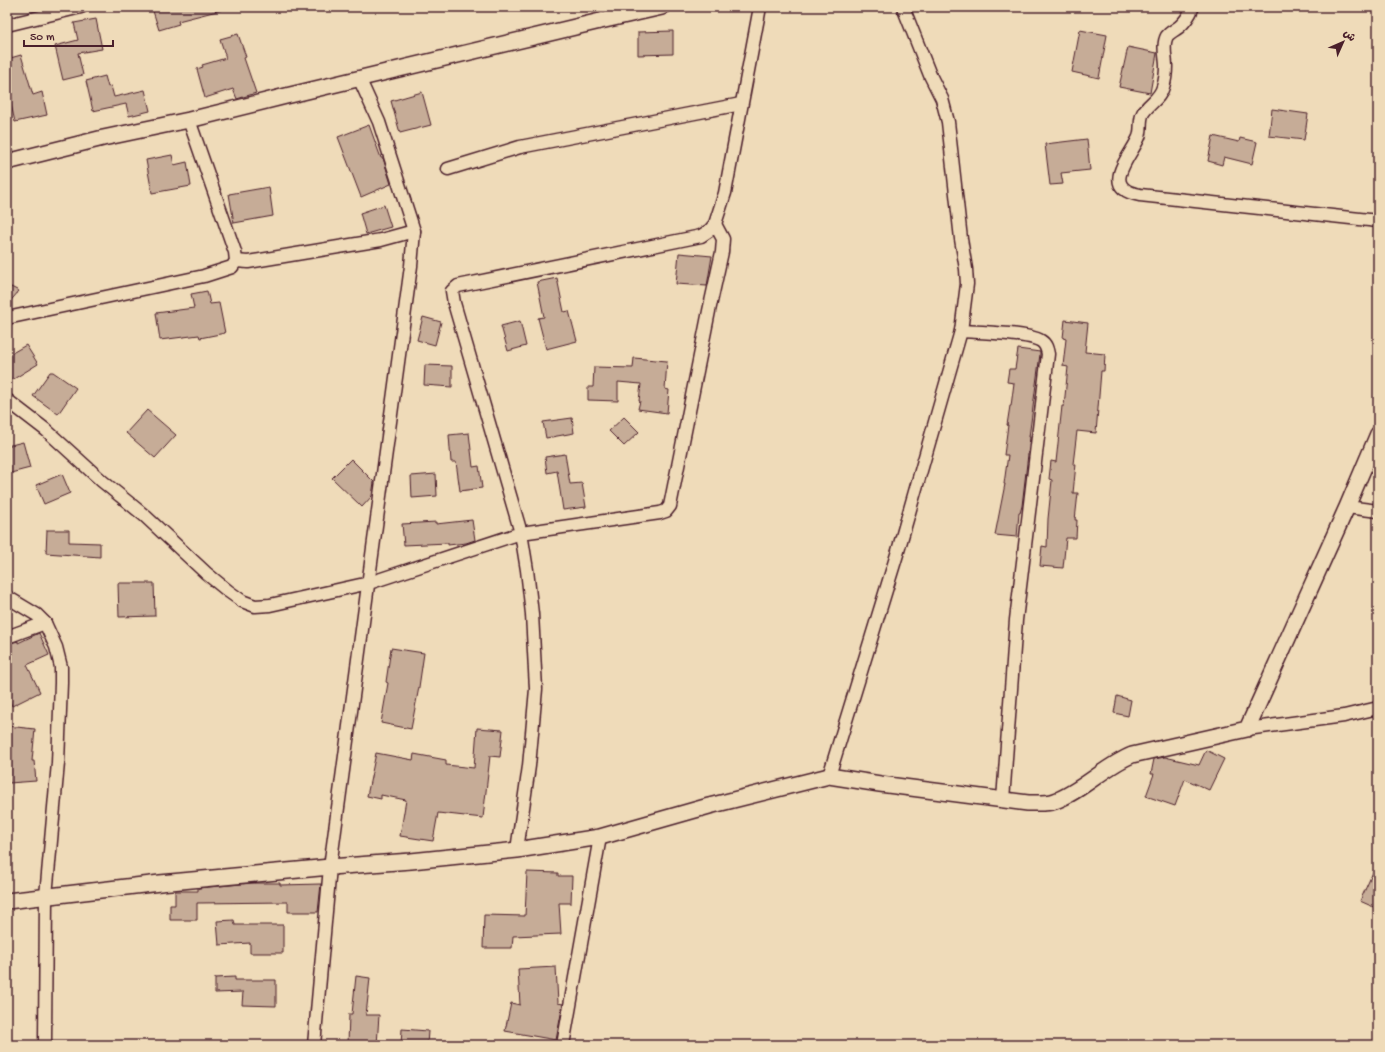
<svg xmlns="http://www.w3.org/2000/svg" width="1385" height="1052" font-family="'Gochi Hand','Playpen Sans Arabic',sans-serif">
	<rect width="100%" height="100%" fill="#efdbb9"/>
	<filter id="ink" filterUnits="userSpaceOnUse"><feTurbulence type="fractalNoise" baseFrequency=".025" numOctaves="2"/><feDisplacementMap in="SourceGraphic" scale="8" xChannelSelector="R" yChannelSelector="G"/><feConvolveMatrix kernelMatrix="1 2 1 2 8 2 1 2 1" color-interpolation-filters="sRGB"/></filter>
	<g filter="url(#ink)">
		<g fill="#c6ac97" stroke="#4a1f2b">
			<polygon points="167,7 220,7 221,10 178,21 179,24 159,30 153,11"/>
			<polygon points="96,19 102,49 78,53 83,75 63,80 55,46 78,40 74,23"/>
			<polygon points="1080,30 1107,35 1099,78 1072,72"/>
			<polygon points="673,31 673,54 638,55 638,32"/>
			<polygon points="238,34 246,57 244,58 256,93 237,99 233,89 205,98 197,69 203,67 202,65 226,58 220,39"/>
			<polygon points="1128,47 1157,53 1150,93 1119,87"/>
			<polygon points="21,55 33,95 42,92 47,115 15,122 10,100 12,99 7,84 7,59"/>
			<polygon points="105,76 108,87 111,86 114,97 145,90 150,111 129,116 126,104 93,111 86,81"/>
			<polygon points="422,92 431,125 400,133 391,101"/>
			<polygon points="1272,109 1308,114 1304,140 1269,136"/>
			<polygon points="369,125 381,158 383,158 391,184 361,197 338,137"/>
			<polygon points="1213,136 1239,142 1240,138 1257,142 1252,164 1224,157 1222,165 1208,161"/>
			<polygon points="1087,139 1090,170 1061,173 1063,184 1050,185 1045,144"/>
			<polygon points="172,155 174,165 187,162 191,186 152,193 146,160"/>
			<polygon points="269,187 273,216 234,223 229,194"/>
			<polygon points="384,205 391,227 366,234 360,213"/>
			<polygon points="679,253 712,256 707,286 676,284"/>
			<polygon points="557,278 564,312 569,311 577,341 546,349 538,318 544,317 537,282"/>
			<polygon points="7,285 19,291 7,305"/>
			<polygon points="207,291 210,304 219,303 225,333 200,338 199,335 160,340 156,313 194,308 191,294"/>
			<polygon points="423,317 441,322 435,345 417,340"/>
			<polygon points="1065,320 1088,323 1085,352 1105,354 1104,371 1101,371 1096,433 1077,431 1073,464 1076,464 1073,493 1078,493 1075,520 1077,520 1076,538 1066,538 1063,568 1040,566 1042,546 1047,547 1048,519 1052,480 1049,479 1051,461 1056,462 1062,406 1064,406 1068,367 1063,366 1066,339 1063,338"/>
			<polygon points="520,321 526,346 508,351 501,326"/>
			<polygon points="26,345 38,364 12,380 7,371 7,356"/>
			<polygon points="1018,349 1040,352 1040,354 1029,437 1030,437 1022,506 1020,513 1019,513 1017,537 995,535 1005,484 1004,484 1008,455 1004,455 1008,425 1007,425 1010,406 1011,406 1014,383 1007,382 1009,369 1015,369"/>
			<polygon points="634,358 667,361 665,389 669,390 667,413 638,409 640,401 639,401 641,384 618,382 618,401 588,400 588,387 593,387 594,367 633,368"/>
			<polygon points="425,365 452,366 452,387 424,385"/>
			<polygon points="50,372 53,372 76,388 58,414 33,396"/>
			<polygon points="147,410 176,435 155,458 126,433"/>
			<polygon points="624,417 639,432 624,446 609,431"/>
			<polygon points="572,418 574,433 546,438 543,422"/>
			<polygon points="469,433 473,467 479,466 482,488 460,491 456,462 451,462 449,435"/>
			<polygon points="23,442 30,468 7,474 7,446"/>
			<polygon points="565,454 570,484 582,483 586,507 563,510 557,471 547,473 545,457"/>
			<polygon points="351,459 374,482 372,496 362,507 332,478"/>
			<polygon points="62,474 70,493 44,504 36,485"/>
			<polygon points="436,474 437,496 412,498 411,476"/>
			<polygon points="472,520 475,540 466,543 448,545 448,543 404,545 402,524 436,522 436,524"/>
			<polygon points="47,530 69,530 69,542 100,543 100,557 46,553"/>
			<polygon points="118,583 154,583 155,616 119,617"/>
			<polygon points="39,633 49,655 27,665 40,692 12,706 7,695 7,644 18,641 18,643"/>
			<polygon points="391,648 424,653 419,687 411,729 381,723 388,683 386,682"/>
			<polygon points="1117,696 1131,700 1128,716 1114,713"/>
			<polygon points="7,726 35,729 32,761 34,761 36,781 9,783 7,756"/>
			<polygon points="477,728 503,730 500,757 490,756 483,818 438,813 433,841 400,836 406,800 381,795 381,799 367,796 376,753 413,760 414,754 446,760 446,765 474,768"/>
			<polygon points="1206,750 1224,759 1209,790 1185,779 1175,806 1146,796 1154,774 1151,774 1154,759 1165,757 1199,765"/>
			<polygon points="1378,861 1378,909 1360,901"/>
			<polygon points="527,872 558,873 558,876 572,876 571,903 559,903 561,934 513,936 512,948 483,948 484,915 525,916"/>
			<polygon points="252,883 280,883 280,885 321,884 318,912 288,912 288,902 197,903 197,920 170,920 170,905 175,905 175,891 198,891 198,888"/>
			<polygon points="234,920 235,925 283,925 283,953 250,953 250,943 219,945 217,921"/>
			<polygon points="556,967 558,1003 563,1004 556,1040 505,1031 511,1003 520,1005 518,969"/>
			<polygon points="356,976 370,978 366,1015 379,1015 377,1045 348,1044 349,1014 352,1014"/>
			<polygon points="235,977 235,980 276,980 276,1006 242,1005 243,992 215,993 215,978"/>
			<polygon points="402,1029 428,1031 427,1045 401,1045"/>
		</g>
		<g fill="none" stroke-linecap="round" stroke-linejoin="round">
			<defs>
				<g id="minor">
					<path d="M1193,7C1190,14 1185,22 1179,27C1175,30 1170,32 1167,36C1162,45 1166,57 1166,66C1166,73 1165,81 1163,87C1160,99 1149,103 1143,113C1139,120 1142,129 1139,137C1130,158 1099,188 1140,195L1378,221"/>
					<polyline points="7,25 81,7"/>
					<polyline points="448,169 520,147 741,104"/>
					<polyline points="236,261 248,262 381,240 414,231"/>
					<polyline points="7,318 204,276 232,267 236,261 235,252 189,120"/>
					<path d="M961,331C979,332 1028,333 1041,341C1046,344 1047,349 1048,354L1016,620L1003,800"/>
					<polyline points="7,400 46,430 102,481 145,516 206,573 228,591 242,601 255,606 270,605 369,583 521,533 454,303 452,291 458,286 701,236 710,230 715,224 725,193 760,7"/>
					<polyline points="1347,507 1378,511"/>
					<polyline points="7,597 37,615 45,623 56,647 61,667 61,683 58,763 46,896 45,1045"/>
					<polyline points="7,637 45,623"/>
					<polyline points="1247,729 1344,716 1378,708"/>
					<polyline points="829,776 898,551 961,331 967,284 966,269 961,239 948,122 942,99 930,75 903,7"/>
					<polyline points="517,850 529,766 536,689 532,614 527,570 521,533 660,513 666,511 670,506 709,311 722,252 723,239 715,224"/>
					<polyline points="314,1045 330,867 411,266 414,231 379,122 359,78"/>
					<polyline points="563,1045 600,837"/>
				</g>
				<g id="tertiary">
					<polyline points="7,162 103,138 189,120 286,96 596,22 662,7"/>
					<path d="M7,901L160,883L330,867L411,861L517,850L600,837L709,806L829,776L880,784L1028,803C1036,803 1047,804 1055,801C1082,791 1105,766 1132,755L1247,729L1347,507L1378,434"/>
				</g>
			</defs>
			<use href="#minor" stroke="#4a1f2b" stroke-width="15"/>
			<use href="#tertiary" stroke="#4a1f2b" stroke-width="18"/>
			<use href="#minor" stroke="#efdbb9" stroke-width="12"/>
			<use href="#tertiary" stroke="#efdbb9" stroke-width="15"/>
		</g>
	</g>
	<rect width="1385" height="1052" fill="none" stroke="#efdbb9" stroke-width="24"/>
	<rect x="12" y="12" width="1361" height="1028" fill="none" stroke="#4a1f2b" stroke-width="1.5" filter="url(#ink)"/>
	<g transform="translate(1343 42) rotate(45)" stroke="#efdbb9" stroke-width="3" paint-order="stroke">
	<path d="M0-3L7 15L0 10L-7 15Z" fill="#4a1f2b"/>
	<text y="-6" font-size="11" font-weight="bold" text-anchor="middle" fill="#4a1f2b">ش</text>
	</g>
	<path d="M24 40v6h89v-6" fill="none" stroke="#4a1f2b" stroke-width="2"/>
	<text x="30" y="40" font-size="12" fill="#4a1f2b" stroke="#efdbb9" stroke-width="3" paint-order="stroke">50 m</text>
</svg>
